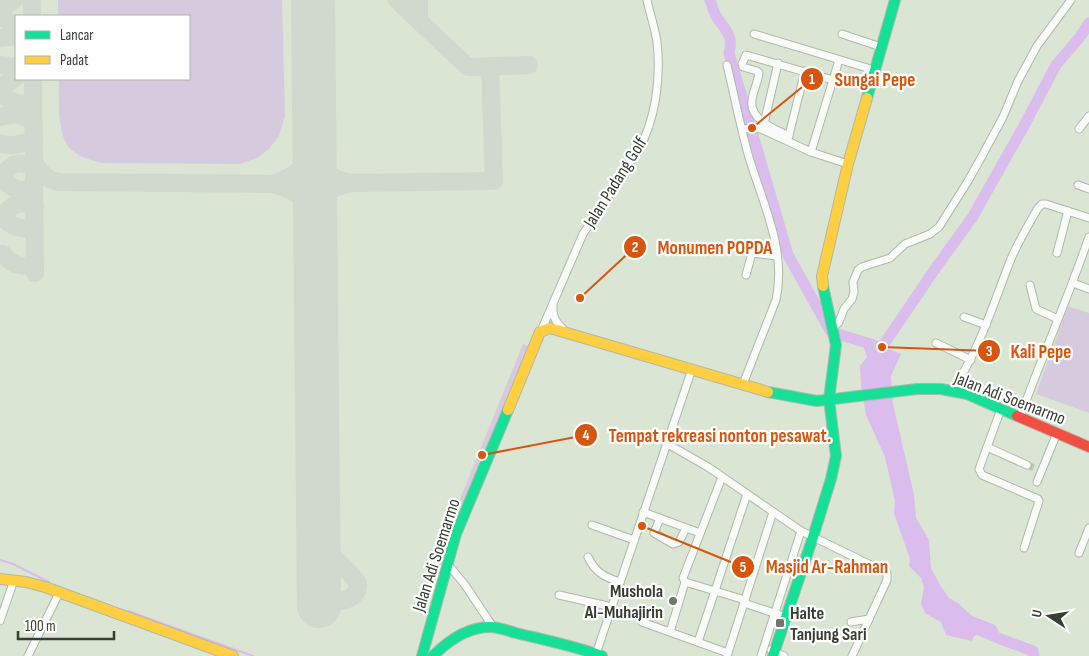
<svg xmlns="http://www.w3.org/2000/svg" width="1089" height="656" font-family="'Sofia Sans Condensed',sans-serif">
	<rect width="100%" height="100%" fill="#dae5d4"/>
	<g fill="#d6cbde">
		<path d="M58,0H282L285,116L279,136L269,149L257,158L240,164L102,163C92,160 81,158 73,151C56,139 59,97 59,79H189V16H58Z"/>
		<polygon points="1068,306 1089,313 1089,413 1036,394"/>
		<polygon points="523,344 531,347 440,567 434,563"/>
	</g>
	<polygon fill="#dabced" points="862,338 901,354 891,376 893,404 914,495 916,518 929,540 931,568 940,585 949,598 959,604 972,616 995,625 999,632 985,632 974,636 972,641 946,635 941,622 925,613 921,604 924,587 921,578 909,566 910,559 894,513 895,501 885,457 866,415 861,385 860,366 867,357 861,340"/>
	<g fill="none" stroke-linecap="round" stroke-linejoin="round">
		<g stroke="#dabced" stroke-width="2">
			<polyline points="0,560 13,564 49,582"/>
			<polyline points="128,611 253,656"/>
		</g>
		<g stroke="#dabced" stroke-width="11">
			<path d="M710,0C712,5 713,11 716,16C725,30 734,35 729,53L788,255L831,332L874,345"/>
			<polyline points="879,360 882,347 937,266 972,218 1025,124 1056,65 1080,37 1089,23"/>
			<polyline points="972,627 1003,640 1033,651 1034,656"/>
		</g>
		<g stroke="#d1d8cd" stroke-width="18">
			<polyline points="14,0 4,6 1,12 6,20 16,25"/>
			<polyline points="32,0 32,16"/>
			<polyline points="397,0 419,21"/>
			<polyline points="419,0 419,21 468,67 529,65"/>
			<polyline points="0,38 16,36"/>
			<polyline points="0,65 16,67"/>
			<path d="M16,77L7,83L2,92C10,103 20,107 33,101"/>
			<polyline points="33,79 35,273"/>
			<polyline points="0,117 16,114 33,120"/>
			<path d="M0,143C11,148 23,143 34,140"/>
			<path d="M314,145C318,172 326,177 351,183"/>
			<path d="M34,162C41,173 46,180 59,182L273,184C295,190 302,196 315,215"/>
			<path d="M34,167C18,161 12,162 2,177C11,189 19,192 34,189"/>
			<path d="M273,184C296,176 305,168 314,145"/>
			<path d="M35,206C20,201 11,203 3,217C12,228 21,229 35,229"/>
			<path d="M315,215C320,192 330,188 352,183L494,181L490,66"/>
			<path d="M0,254H3C14,267 19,266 35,266"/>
			<path d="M318,533C325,555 345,565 358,583C359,613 297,604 308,566C310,559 315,554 318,548"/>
		</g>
		<polyline stroke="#d1d8cd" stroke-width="44" points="313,0 319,606"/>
		<polyline stroke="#b9c4b4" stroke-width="7" stroke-dasharray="7 3.5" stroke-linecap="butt" points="1027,465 1035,468"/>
		<defs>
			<g id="street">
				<polyline points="754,34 874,70"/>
				<polyline points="842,34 881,47"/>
				<path d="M727,65C734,94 740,125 748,154C762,202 787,249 776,300L743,384"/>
				<polyline points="764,124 778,63"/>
				<polyline points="742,129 759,128 811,152 848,164"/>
				<polyline points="1079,129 1089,116"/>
				<path d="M789,136C775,129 749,120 752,100C753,91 758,82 759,73L757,71L743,67L742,64L746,55L833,80"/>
				<polyline points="788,139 805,71"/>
				<polyline points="811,152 839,60"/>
				<polyline points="1078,185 1089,189"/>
				<polyline points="1057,253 1068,211"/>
				<polyline points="746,275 752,253 777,256"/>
				<polyline points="1073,283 1089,289"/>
				<polyline points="1030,285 1036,309 1058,319"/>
				<path d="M553,305C552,315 555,322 562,328"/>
				<polyline points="964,317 986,325"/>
				<polyline points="833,328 839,322 844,309 852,299 854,292 853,282 858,270 862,267 890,258 905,244 930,234 939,227 968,181 982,156 1003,117 1018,81 1037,46 1071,0"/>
				<path d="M541,331L583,234L638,151C656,119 661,78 657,42C655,28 650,14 647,0"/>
				<polyline points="936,343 971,360"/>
				<path d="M952,390C980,350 993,304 1011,259C1018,242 1029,224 1038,208L1042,204H1046L1089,218"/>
				<polyline points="1001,409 979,469 982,475 1038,499 1039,501 1024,548"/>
				<path d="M1020,417C1042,357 1068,298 1089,237"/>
				<polyline points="666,443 708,467 801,531 887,573 887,580 852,656"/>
				<polyline points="987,447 1027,465"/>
				<polyline points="1037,482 1057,433"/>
				<polyline points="643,512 700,533"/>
				<polyline points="660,518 654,533 673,544 679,542 686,528"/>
				<polyline points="592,525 634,540"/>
				<polyline points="1079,553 1089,528"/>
				<path d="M588,557C595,572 604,577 620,582"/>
				<polyline points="447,563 465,585 493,627"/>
				<polyline points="685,582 745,600"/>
				<polyline points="559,595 612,607"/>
				<polyline points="744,603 786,617"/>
				<polyline points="0,621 14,580"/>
				<polyline points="642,622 728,653"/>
				<polyline points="851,622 869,619"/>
				<polyline points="670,632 685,582 683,578 722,477"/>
				<polyline points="698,642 747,494"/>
				<polyline points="771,650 784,656"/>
				<polyline points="596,654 692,369"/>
				<polyline points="28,656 59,593"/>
				<polyline points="727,656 773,512"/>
				<polyline points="761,656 801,531"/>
			</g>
			<g id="fast">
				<polyline points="867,98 895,0"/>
				<polyline points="768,392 817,401 917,389 941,389 967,394 1017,416"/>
				<polyline points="422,656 456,534 508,410"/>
				<path d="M433,656C448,641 468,627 490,627C499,627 508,631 516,633C545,640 574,646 602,656"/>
				<polyline points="773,656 813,537 831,479 836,456 829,399 836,345 823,286"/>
			</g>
			<g id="slow">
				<polyline points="823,286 822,276 848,164 867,98"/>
				<polyline points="508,410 540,332 550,328 768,392"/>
				<polyline points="0,579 26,582 45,587 233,656"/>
			</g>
			<polyline id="jam" points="1017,416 1089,447"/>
		</defs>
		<use href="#street" stroke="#b0b8ab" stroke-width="9"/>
		<use href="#fast" stroke="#b0b8ab" stroke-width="12"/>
		<use href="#slow" stroke="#b0b8ab" stroke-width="12"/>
		<use href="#jam" stroke="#b0b8ab" stroke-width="12"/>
		<use href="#street" stroke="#f9fbf9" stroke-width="7"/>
		<use href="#fast" stroke="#16e098" stroke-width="10"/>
		<use href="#slow" stroke="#ffcf43" stroke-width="10"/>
		<use href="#jam" stroke="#f24e42" stroke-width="10"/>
	</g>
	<g fill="#70786b" stroke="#fff" stroke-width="2">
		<circle cx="673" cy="601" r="5"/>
		<rect x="775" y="618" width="10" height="10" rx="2.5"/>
	</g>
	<g text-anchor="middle" stroke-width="4.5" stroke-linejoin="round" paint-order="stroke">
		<g font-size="18" fill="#373e32" stroke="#fff">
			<text transform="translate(615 182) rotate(-58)" y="6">Jalan Padang Golf</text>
			<text transform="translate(1010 398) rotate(21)" y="6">Jalan Adi Soemarmo</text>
			<text transform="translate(436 555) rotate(-72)" y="6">Jalan Adi Soemarmo</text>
		</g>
		<g font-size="18" font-weight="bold" fill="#373e32" stroke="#fff" text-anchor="end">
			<text x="663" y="597">Mushola<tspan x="663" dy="21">Al-Muhajirin</tspan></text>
			<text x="790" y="619" text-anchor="start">Halte<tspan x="790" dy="21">Tanjung Sari</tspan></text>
		</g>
	</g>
	<path fill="none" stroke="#d65610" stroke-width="2" d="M752 128L812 79M580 298L635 247M882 347L989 351M482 455L586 435M642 526L743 567"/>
	<g fill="#d65610" stroke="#fff" stroke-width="2">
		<circle cx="752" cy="128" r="5"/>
		<circle cx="580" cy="298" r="5"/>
		<circle cx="882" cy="347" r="5"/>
		<circle cx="482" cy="455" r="5"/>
		<circle cx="642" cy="526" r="5"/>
		<circle cx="812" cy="79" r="12"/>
		<circle cx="635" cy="247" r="12"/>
		<circle cx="989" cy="351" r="12"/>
		<circle cx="586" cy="435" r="12"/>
		<circle cx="743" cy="567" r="12"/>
	</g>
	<g font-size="15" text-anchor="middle" font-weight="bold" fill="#fff">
		<text x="812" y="84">1</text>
		<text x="635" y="252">2</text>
		<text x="989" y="356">3</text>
		<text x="586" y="440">4</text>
		<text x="743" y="572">5</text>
	</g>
	<g font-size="19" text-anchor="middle" font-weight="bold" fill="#d65610" stroke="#fff" stroke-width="4.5" stroke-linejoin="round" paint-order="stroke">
		<text x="875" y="86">Sungai Pepe</text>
		<text x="715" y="254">Monumen POPDA</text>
		<text x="1041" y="358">Kali Pepe</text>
		<text x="720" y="442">Tempat rekreasi nonton pesawat.</text>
		<text x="827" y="573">Masjid Ar-Rahman</text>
	</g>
	<rect x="15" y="15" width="175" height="65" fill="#ffffff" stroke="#afb2ad"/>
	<rect x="25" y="31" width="25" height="8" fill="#16e098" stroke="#afb2ad"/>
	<text x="60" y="40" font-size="15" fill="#373e32">Lancar</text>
	<rect x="25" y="56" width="25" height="8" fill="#ffcf43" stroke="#afb2ad"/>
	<text x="60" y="65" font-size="15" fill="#373e32">Padat</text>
	<g transform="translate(1049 616) rotate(282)" stroke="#ffffff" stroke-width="4" paint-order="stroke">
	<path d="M0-4L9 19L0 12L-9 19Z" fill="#373e32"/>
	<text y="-8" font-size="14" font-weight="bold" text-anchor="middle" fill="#373e32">U</text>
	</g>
	<path d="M18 631v8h96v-8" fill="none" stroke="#373e32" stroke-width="2.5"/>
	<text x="25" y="631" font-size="15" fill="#373e32" stroke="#ffffff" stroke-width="4" paint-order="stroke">100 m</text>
</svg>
